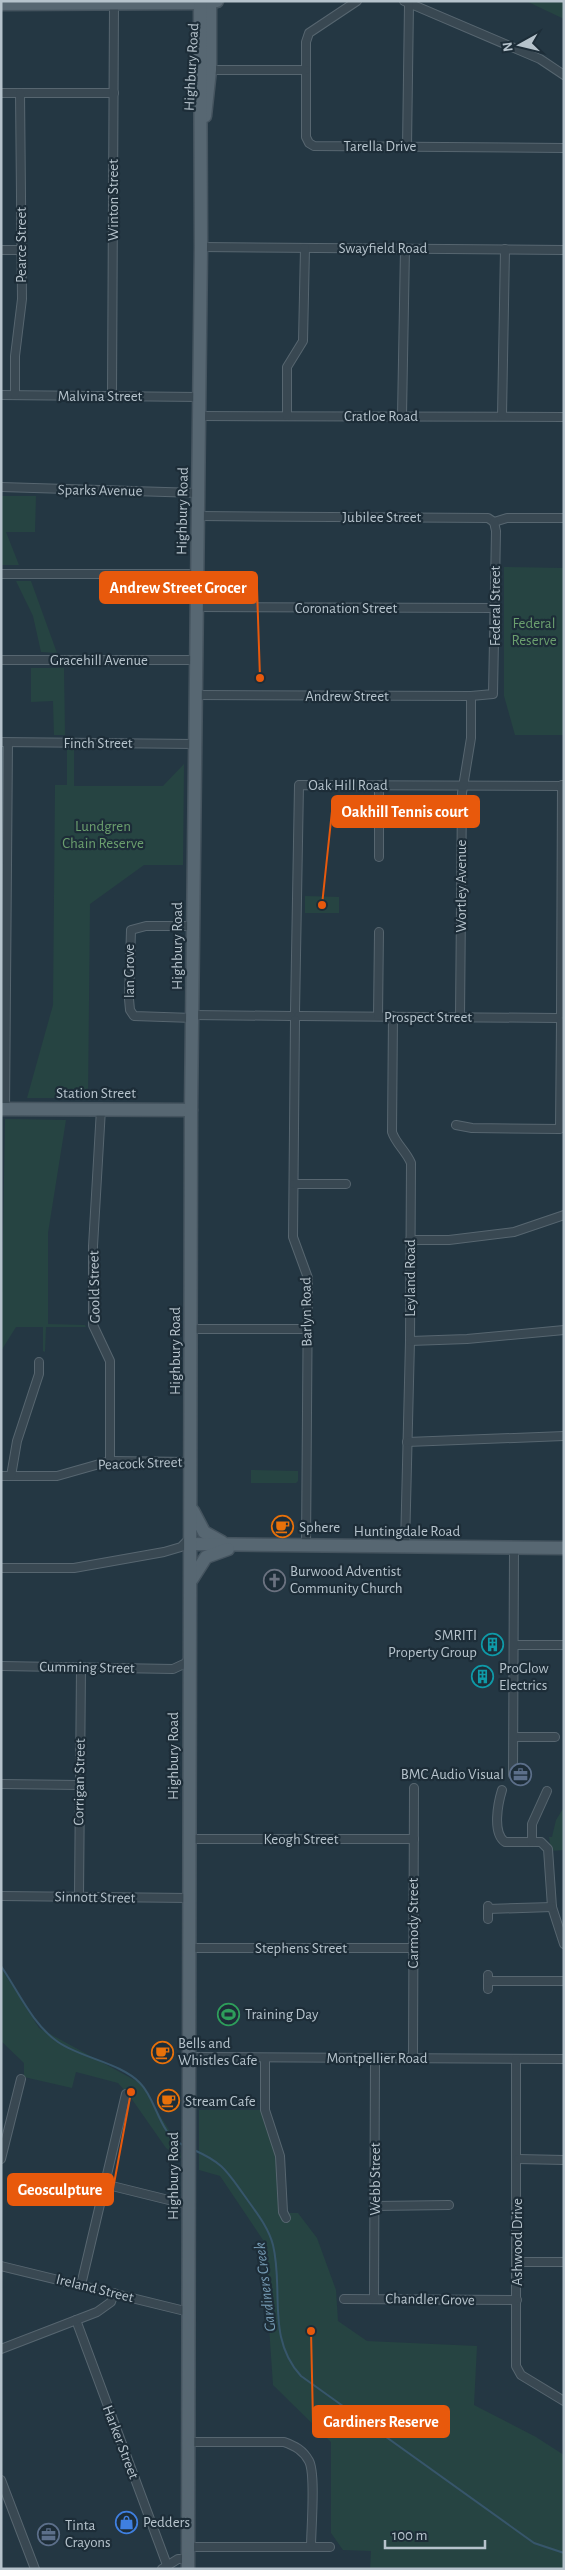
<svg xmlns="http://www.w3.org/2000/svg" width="565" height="2570" font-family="'Alegreya Sans',sans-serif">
	<rect width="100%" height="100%" fill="#243743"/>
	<g fill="#264442">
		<polygon points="526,1 564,1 564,19"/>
		<polygon points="1,496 36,496 35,532 6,532 19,565 1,565"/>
		<polygon points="504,567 564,568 564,735 515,735 504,696"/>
		<polygon points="16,581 31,581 57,653 41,652 33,616"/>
		<polygon points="31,668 64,668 65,735 54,735 53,701 31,702"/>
		<polygon points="67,750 74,750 74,786 163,786 184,764 183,865 144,865 90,904 88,1098 27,1098 53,1005 55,785 67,785"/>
		<polygon points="305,896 339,897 339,913 305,913"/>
		<polygon points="5,1119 66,1120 48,1233 48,1324 85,1325 86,1327 46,1327 45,1352 43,1351 43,1327 16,1327 1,1351"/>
		<polygon points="251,1470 298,1471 298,1481 296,1483 251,1483"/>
		<polygon points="564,1807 564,1850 551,1851 549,1837 552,1837 556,1820"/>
		<polygon points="1,1968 39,2028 140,2083 179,2146 181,2158 166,2148 129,2095 118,2083 76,2072 72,2088 24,2077 24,2063 1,2041"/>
		<polygon points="199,2110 261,2110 277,2151 282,2213 298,2213 317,2238 336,2290 338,2321 367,2341 477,2346 474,2405 536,2437 564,2455 564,2569 370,2569 371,2551 343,2550 331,2533 331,2442 273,2385 263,2240 220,2176 199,2170"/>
	</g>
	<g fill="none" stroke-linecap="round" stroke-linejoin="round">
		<g stroke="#37566b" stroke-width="2">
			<path d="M1,1966C18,1991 33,2025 58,2042C81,2058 121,2063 140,2083C157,2100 159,2135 183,2145"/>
			<path d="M194,2150C223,2163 226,2170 244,2195C255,2211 268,2226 273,2245C284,2290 266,2338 301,2376L534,2543L564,2553"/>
		</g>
		<defs>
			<g id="street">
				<polyline points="357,1 309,33 306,42 306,137 309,143 314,146 564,148"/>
				<polyline points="404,1 540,59 564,75"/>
				<polyline points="208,70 306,70"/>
				<polyline points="1,93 114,93"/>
				<polyline points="407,147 409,4"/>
				<polyline points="201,247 564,250"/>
				<polyline points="1,250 21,250"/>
				<polyline points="1,395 199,397"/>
				<polyline points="15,395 15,356 22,299 20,93"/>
				<polyline points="112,396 114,4"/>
				<polyline points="199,416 564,417"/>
				<polyline points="287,416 287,367 303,341 305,248"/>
				<polyline points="402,416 405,248"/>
				<polyline points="502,416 505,249"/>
				<polyline points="1,487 198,493"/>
				<polyline points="198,516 488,518 494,522"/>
				<polyline points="494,522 507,518 564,518"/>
				<polyline points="1,574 197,574"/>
				<polyline points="197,607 495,608"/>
				<polyline points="1,660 196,660"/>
				<polyline points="196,695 471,696 493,694 496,531 494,522"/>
				<polyline points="1,742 195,744"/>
				<polyline points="379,785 379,857"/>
				<polyline points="295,1012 299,785 564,786"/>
				<polyline points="561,1014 562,785"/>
				<polyline points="193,1015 291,1016"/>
				<polyline points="299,1016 557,1018"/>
				<polyline points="378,1016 379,932"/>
				<path d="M393,1016L392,1132C396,1144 406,1151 411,1163L410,1341L405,1547"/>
				<polyline points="460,1017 462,793 471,738 471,696"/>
				<polyline points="193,1018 134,1016 130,1010 129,999 131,930 146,926 194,926"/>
				<polyline points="295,1020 293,1237 308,1278 306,1547"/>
				<polyline points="5,1109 8,743"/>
				<polyline points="101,1109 93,1246 93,1325 110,1361 110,1461"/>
				<polyline points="456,1125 472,1128 560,1129 561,1022"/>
				<polyline points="294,1184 346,1184"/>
				<polyline points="410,1240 449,1240 514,1232 564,1215"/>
				<polyline points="191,1329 307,1329"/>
				<polyline points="410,1341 467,1339 564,1330"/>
				<polyline points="407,1442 564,1436"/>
				<polyline points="1,1476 57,1476 110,1461 190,1462"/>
				<polyline points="11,1476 17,1441 39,1374 39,1362"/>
				<polyline points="1,1568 74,1568 164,1552 181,1547 190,1538"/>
				<polyline points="515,1645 564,1645"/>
				<polyline points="1,1666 173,1669 186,1663 189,1657"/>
				<polyline points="514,1737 555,1737"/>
				<polyline points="513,1775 514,1547"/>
				<polyline points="1,1784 79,1785"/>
				<path d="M502,1790C498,1803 492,1833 505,1842H541L548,1849L552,1907L564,1944"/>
				<polyline points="189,1839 414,1839"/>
				<polyline points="532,1842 532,1824 547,1791"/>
				<polyline points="1,1896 189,1898"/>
				<polyline points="79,1896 81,1667"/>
				<polyline points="488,1909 552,1907"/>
				<polyline points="488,1919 488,1906"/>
				<polyline points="189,1948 413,1948"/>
				<polyline points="488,1975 488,1989"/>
				<polyline points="488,1981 564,1981"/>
				<polyline points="189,2057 564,2059"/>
				<polyline points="265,2058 265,2110 280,2156 283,2212 286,2218"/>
				<polyline points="413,2059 414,1788"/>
				<polyline points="516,2059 516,2366 521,2375 564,2401"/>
				<polyline points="1,2159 21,2079"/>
				<polyline points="518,2159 564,2160"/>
				<polyline points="104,2184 189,2205"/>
				<polyline points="375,2206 449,2205"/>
				<polyline points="517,2262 564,2262"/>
				<polyline points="1,2266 189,2312"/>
				<polyline points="81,2285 126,2094"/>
				<polyline points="344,2299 517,2300"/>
				<polyline points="374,2299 375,2059"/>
				<polyline points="76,2320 167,2565"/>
				<polyline points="1,2349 97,2312 111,2302 114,2293"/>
				<path d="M188,2442H284C295,2446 303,2450 309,2461C316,2474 311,2529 311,2547"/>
				<polyline points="1,2480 35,2569"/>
				<polyline points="188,2547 330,2547"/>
				<polyline points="162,2569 178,2559 188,2559"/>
			</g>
			<g id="primary">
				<polyline points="1,4 200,3 217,1"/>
				<polyline points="205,116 210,70 210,1"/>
				<polyline points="1,1109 191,1110"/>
				<polyline points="193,1511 204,1532 222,1542"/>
				<polyline points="191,1544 564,1548"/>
				<polyline points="192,1579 206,1557 228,1549"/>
				<polyline points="188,2569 191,1110 201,247 200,1"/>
			</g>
		</defs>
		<use href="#street" stroke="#576670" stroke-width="10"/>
		<use href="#primary" stroke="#45545f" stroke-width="15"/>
		<use href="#street" stroke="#394852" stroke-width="8"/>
		<use href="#primary" stroke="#576772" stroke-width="12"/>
	</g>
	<defs>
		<symbol id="cafe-ring" viewBox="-11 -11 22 22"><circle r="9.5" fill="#1d2d38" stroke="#e8710a" stroke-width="1.5"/><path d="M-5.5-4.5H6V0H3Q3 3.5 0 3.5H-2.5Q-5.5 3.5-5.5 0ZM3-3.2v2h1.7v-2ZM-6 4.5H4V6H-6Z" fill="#e8710a"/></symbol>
		<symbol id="church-ring" viewBox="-11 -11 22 22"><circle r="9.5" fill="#1d2d38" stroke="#6b7280" stroke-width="1.5"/><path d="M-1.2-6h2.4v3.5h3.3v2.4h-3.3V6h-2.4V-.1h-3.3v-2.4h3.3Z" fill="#6b7280"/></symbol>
		<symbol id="building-ring" viewBox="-11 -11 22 22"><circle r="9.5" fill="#1d2d38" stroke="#0f9aa8" stroke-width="1.5"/><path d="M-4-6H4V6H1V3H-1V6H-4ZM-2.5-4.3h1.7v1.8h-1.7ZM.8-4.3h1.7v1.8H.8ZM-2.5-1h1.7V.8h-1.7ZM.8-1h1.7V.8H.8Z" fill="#0f9aa8"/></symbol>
		<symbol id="office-ring" viewBox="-11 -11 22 22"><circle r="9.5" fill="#1d2d38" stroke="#5c6f8a" stroke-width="1.5"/><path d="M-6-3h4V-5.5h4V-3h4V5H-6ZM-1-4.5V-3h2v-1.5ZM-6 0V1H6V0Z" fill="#5c6f8a"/></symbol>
		<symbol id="stadium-ring" viewBox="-11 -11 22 22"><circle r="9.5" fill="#1d2d38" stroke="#2e9e5b" stroke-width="1.5"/><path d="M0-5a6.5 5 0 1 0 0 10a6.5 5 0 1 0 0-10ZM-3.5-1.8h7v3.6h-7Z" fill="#2e9e5b"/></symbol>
		<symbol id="shop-ring" viewBox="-11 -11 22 22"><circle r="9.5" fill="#1d2d38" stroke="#3f7fe0" stroke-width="1.5"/><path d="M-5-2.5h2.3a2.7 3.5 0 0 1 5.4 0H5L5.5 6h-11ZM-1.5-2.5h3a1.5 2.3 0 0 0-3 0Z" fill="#3f7fe0"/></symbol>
	</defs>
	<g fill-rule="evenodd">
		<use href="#cafe-ring" x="270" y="1514" width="25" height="25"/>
		<use href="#church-ring" x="262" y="1568" width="25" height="25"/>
		<use href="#building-ring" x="480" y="1632" width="25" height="25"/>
		<use href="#building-ring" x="470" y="1664" width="25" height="25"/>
		<use href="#office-ring" x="508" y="1762" width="25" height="25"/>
		<use href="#stadium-ring" x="216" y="2002" width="25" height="25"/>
		<use href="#cafe-ring" x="150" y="2040" width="25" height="25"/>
		<use href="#cafe-ring" x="156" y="2088" width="25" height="25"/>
		<use href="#shop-ring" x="114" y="2510" width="25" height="25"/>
		<use href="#office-ring" x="36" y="2522" width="25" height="25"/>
	</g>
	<g text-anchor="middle" stroke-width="4.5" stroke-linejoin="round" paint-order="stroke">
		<g font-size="15" fill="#b6c3cc" stroke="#1d2d38">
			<text transform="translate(191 67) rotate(-87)" y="5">Highbury Road</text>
			<text x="380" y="151">Tarella Drive</text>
			<text transform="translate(113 200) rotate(-90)" y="5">Winton Street</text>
			<text transform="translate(21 245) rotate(-90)" y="5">Pearce Street</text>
			<text x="383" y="253">Swayfield Road</text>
			<text x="100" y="401">Malvina Street</text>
			<text x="381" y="421">Cratloe Road</text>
			<text transform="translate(100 490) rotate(1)" y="5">Sparks Avenue</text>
			<text transform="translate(182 511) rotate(-89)" y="5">Highbury Road</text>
			<text x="382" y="522">Jubilee Street</text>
			<text transform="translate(495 606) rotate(-90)" y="5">Federal Street</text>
			<text x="346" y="613">Coronation Street</text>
			<text x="99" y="665">Gracehill Avenue</text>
			<text x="347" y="701">Andrew Street</text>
			<text x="98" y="748">Finch Street</text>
			<text x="348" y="790">Oak Hill Road</text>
			<text transform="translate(461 886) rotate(-90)" y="5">Wortley Avenue</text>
			<text transform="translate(177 946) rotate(-90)" y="5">Highbury Road</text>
			<text transform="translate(129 971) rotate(-90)" y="5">Ian Grove</text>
			<text x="428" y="1022">Prospect Street</text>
			<text x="96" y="1098">Station Street</text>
			<text transform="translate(410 1278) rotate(-90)" y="5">Leyland Road</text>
			<text transform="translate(94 1287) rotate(-91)" y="5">Goold Street</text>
			<text transform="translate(306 1312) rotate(-91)" y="5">Barlyn Road</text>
			<text transform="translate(175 1351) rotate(-90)" y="5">Highbury Road</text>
			<text transform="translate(140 1463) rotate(-2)" y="5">Peacock Street</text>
			<text x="407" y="1536">Huntingdale Road</text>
			<text transform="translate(87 1667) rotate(1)" y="5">Cumming Street</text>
			<text transform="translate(173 1756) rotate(-90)" y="5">Highbury Road</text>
			<text transform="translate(79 1782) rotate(-89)" y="5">Corrigan Street</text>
			<text x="301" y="1844">Keogh Street</text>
			<text transform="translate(95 1897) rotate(1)" y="5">Sinnott Street</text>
			<text transform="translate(413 1923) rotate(-90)" y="5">Carmody Street</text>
			<text x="301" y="1953">Stephens Street</text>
			<text x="377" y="2063">Montpellier Road</text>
			<text transform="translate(173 2176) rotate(-90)" y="5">Highbury Road</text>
			<text transform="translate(375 2179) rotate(-90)" y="5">Webb Street</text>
			<text transform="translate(517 2242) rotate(-90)" y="5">Ashwood Drive</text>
			<text transform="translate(95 2288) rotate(14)" y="5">Ireland Street</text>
			<text transform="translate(430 2299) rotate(1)" y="5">Chandler Grove</text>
			<text transform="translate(121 2442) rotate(69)" y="5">Harker Street</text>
		</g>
		<g font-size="15" fill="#6b9f6e" stroke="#1d2d38">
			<text x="534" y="628">Federal<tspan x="534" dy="17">Reserve</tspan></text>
			<text x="103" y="831">Lundgren<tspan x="103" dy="17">Chain Reserve</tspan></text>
		</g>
		<g font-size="15" fill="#b6c3cc" stroke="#1d2d38" text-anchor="start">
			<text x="299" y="1532">Sphere</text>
			<text x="290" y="1576">Burwood Adventist<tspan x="290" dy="17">Community Church</tspan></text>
			<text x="477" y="1640" text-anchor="end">SMRITI<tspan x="477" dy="17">Property Group</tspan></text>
			<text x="499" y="1673">ProGlow<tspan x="499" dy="17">Electrics</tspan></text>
			<text x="504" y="1779" text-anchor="end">BMC Audio Visual</text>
			<text x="245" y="2019">Training Day</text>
			<text x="178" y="2048">Bells and<tspan x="178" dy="17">Whistles Cafe</tspan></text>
			<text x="185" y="2106">Stream Cafe</text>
			<text x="143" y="2527">Pedders</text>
			<text x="65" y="2530">Tinta<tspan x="65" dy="17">Crayons</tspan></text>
		</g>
		<g font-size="16" font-style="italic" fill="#7499b2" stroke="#1d2d38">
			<text transform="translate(264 2287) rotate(-97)" y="6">Gardiners Creek</text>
		</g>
	</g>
	<path fill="none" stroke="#e8590c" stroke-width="2" d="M260 678L257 588M322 905L332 811M131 2092L113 2189M311 2331L313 2421"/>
	<g fill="#e8590c" stroke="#1d2d38" stroke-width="2">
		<circle cx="260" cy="678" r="5"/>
		<circle cx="322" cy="905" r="5"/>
		<circle cx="131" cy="2092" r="5"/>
		<circle cx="311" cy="2331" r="5"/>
	</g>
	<g fill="#e8590c" stroke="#e8590c" stroke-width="2">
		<rect x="100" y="572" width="157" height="31" rx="5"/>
		<rect x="332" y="796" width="147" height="31" rx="5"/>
		<rect x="8" y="2174" width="105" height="31" rx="5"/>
		<rect x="313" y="2406" width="136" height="31" rx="5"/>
	</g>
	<g font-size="16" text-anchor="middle" font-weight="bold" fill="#fff">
		<text x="178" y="593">Andrew Street Grocer</text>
		<text x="405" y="817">Oakhill Tennis court</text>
		<text x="60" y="2195">Geosculpture</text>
		<text x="381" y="2427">Gardiners Reserve</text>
	</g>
	<rect width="565" height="2570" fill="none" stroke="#b6c3cc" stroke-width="5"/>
	<g transform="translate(520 45) rotate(262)" stroke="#1d2d38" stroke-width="4" paint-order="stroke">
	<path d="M0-4L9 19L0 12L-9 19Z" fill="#b6c3cc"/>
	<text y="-8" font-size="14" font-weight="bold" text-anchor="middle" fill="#b6c3cc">N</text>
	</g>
	<path d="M385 2540v8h100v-8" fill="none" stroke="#b6c3cc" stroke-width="2.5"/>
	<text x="392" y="2540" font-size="15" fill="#b6c3cc" stroke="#1d2d38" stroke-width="4" paint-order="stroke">100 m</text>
</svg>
